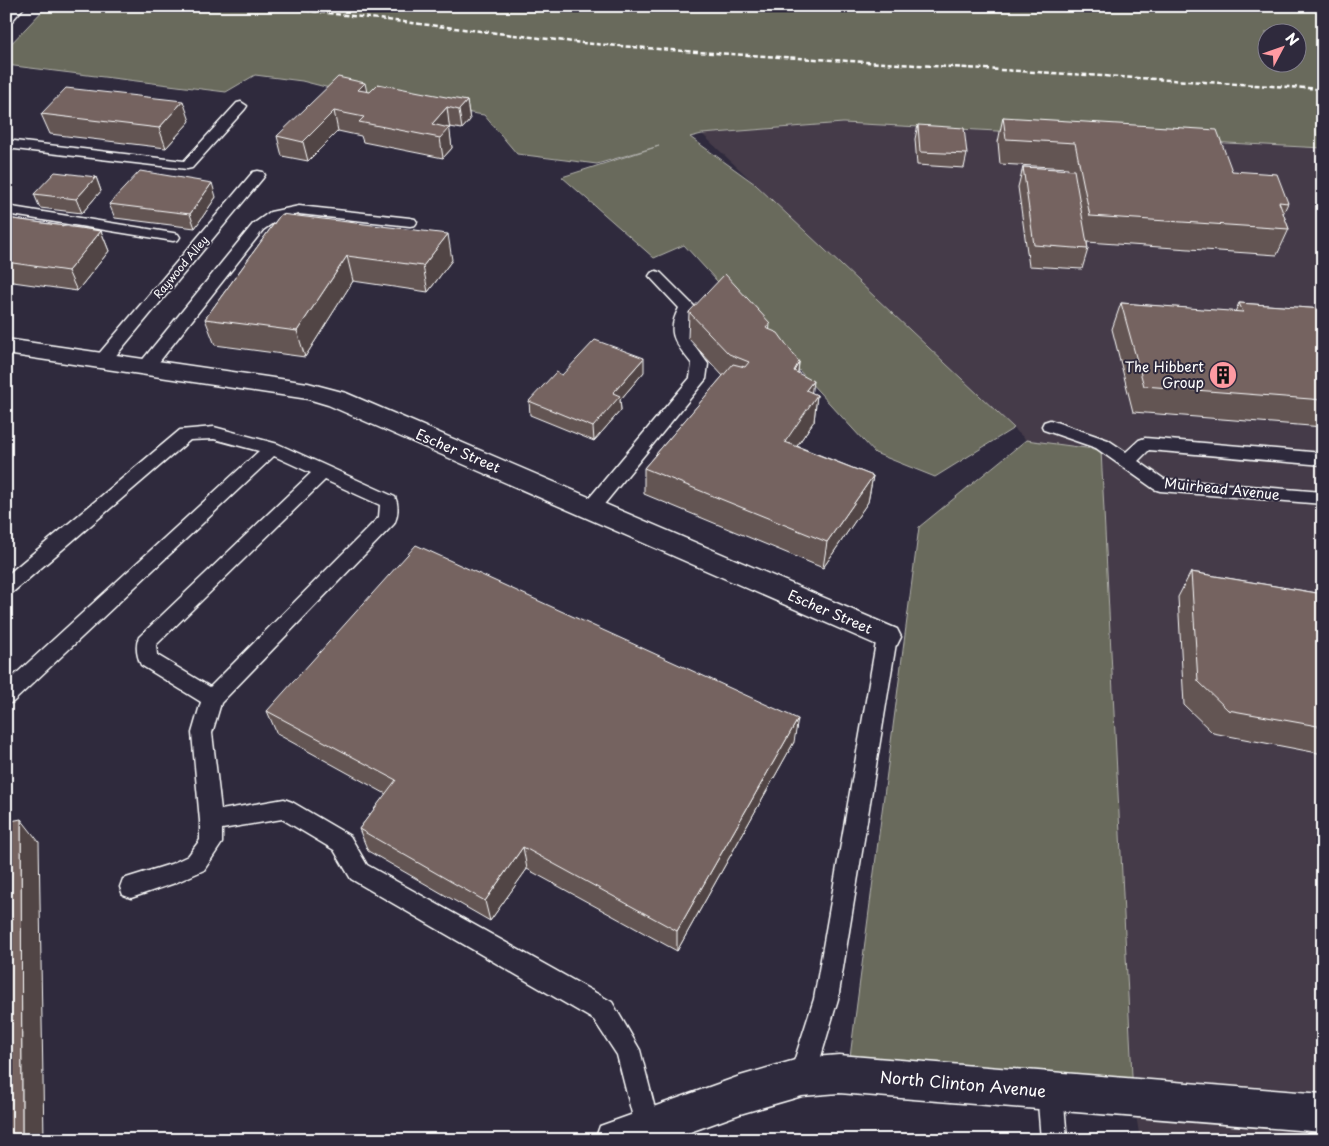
<svg xmlns="http://www.w3.org/2000/svg" width="1329" height="1146" font-family="'Playpen Sans',sans-serif">
	<rect width="100%" height="100%" fill="#2f2a3d"/>
	<filter id="ink" filterUnits="userSpaceOnUse"><feTurbulence type="fractalNoise" baseFrequency=".02" numOctaves="2"/><feDisplacementMap in="SourceGraphic" scale="10" xChannelSelector="R" yChannelSelector="G"/><feConvolveMatrix kernelMatrix="1 2 1 2 8 2 1 2 1" color-interpolation-filters="sRGB"/></filter>
	<g filter="url(#ink)">
		<polygon fill="#443b48" points="843,123 1323,148 1323,1140 1140,1140 1133,1096 1101,450 1026,440 702,134"/>
		<g fill="#696a5c" stroke="#b4b4ae" fill-rule="evenodd">
			<path d="M47,6H1245L1323,11V148L843,123L702,134L690,137L755,184L1014,428L935,477L875,453L684,245L654,258L562,177L659,146L597,164L517,154L484,115L357,95L302,81L255,75L226,92L6,65V49ZM1266,32H1296V62H1266Z"/>
			<polygon points="1026,440 1101,450 1133,1096 847,1080 919,527"/>
		</g>
		<g fill="none" stroke-linecap="round" stroke-linejoin="round">
			<defs>
				<g id="service">
					<polygon points="241,102 247,106 245,109 192,168 187,169 6,148 6,140 184,161 237,103"/>
					<polygon points="258,171 263,172 265,175 263,178 109,364 103,365 97,364 95,360 97,356 253,172"/>
					<polygon points="6,206 173,233 178,234 180,237 178,240 173,241 6,214"/>
					<polygon points="299,206 410,218 415,219 417,222 415,225 410,226 299,214 280,218 263,230 152,371 146,372 140,371 138,367 140,363 253,224 270,212"/>
					<path d="M656,271L661,273L695,307C680,336 693,341 708,364L706,379L597,513L591,515L585,513L582,508L585,503L690,378L692,364C676,343 665,334 679,308L649,276L651,273Z"/>
					<polygon points="1050,420 1108,440 1126,452 1139,440 1145,438 1323,453 1323,465 1149,450 1138,461 1164,479 1323,492 1323,504 1160,491 1154,489 1096,448 1044,430 1042,426 1044,422"/>
					<path d="M214,427L278,444L395,497C399,505 398,516 394,524L221,703L212,733L221,810L284,799L292,802L350,836L367,865L612,1002L640,1050L660,1128L656,1137L650,1140L638,1137L617,1055L594,1020L351,879L334,850L282,819L222,829V843L204,870L175,883L131,898L123,895L120,887L123,879L171,864L188,856L200,840V821L192,733L201,702L141,665C137,656 135,646 139,637L311,473L274,456L13,702L6,704V683L259,451L214,439L190,440L13,592L6,594V576L180,430ZM325,480L380,505L379,517L210,687L157,655L156,645Z"/>
					<polygon points="887,629 894,631 897,637 838,999 815,1077 811,1086 802,1090 793,1086 789,1077 814,999 877,637 880,631"/>
					<polygon points="1050,1078 1059,1082 1063,1091 1067,1140 1041,1140 1037,1091 1041,1082"/>
				</g>
				<polygon id="minor" points="6,339 308,383 346,393 897,629 901,637 897,645 887,648 877,645 328,405 308,399 6,354"/>
				<g id="tertiary">
					<polygon points="7,6 25,6 12,21 6,22"/>
					<polygon points="839,1055 1323,1094 1323,1132 839,1093 802,1096 740,1114 668,1140 595,1140 600,1126 740,1076 802,1058"/>
				</g>
			</defs>
			<use href="#service" stroke="#fff" stroke-width="3"/>
			<use href="#minor" stroke="#fff" stroke-width="3"/>
			<use href="#tertiary" stroke="#fff" stroke-width="3"/>
			<use href="#service" fill="#2f2a3d" fill-rule="evenodd"/>
			<use href="#minor" fill="#2f2a3d" fill-rule="evenodd"/>
			<use href="#tertiary" fill="#2f2a3d" fill-rule="evenodd"/>
			<polyline stroke="#fff" stroke-width="2.5" stroke-dasharray="5 2.5" stroke-linecap="butt" points="268,6 582,43 697,52 1323,89"/>
		</g>
		<g fill="#645553" stroke="#fff">
			<polygon points="367,92 467,101 470,120 462,129 450,127 449,128 452,148 443,158 363,142 361,136 338,131 308,161 282,156 277,136"/>
			<polygon points="41,114 190,121 166,148 50,134"/>
			<polygon points="1003,117 1232,171 1288,203 1283,214 1289,229 1277,255 1087,242 1088,249 1082,269 1029,266 1018,187 1023,167 1068,170 1068,168 1000,164 998,142"/>
			<polygon points="918,125 967,154 964,168 917,165 915,139"/>
			<polygon points="96,177 101,191 82,213 40,208 34,194"/>
			<polygon points="216,197 195,228 115,218 109,204"/>
			<polygon points="281,214 452,260 428,292 353,281 305,357 215,345 205,319"/>
			<polygon points="6,218 101,231 109,251 77,291 6,281"/>
			<polygon points="1121,303 1235,312 1239,303 1323,309 1323,427 1133,412 1112,329"/>
			<polygon points="689,312 769,329 799,362 798,373 812,393 817,395 814,421 797,446 873,476 868,502 823,568 644,494 644,468 723,376 688,338"/>
			<polygon points="644,372 620,400 621,410 594,441 530,415 529,401 562,375"/>
			<polygon points="1191,572 1323,594 1323,754 1213,733 1184,705 1178,597"/>
			<polygon points="267,711 794,742 677,951 527,869 490,921 368,851 359,829 386,794 277,734"/>
		</g>
		<g fill="#514544" stroke="#fff">
			<polygon points="365,83 369,102 358,90"/>
			<polygon points="183,101 190,121 166,148 159,128"/>
			<polygon points="467,101 470,120 462,129 459,110"/>
			<polygon points="447,107 452,148 443,158 440,138 432,124"/>
			<polygon points="334,111 338,131 308,161 303,142"/>
			<polygon points="96,177 101,191 82,213 76,199"/>
			<polygon points="212,183 216,197 195,228 190,214"/>
			<polygon points="101,231 109,251 77,291 68,271"/>
			<polygon points="448,234 452,260 428,292 423,266"/>
			<polygon points="347,256 353,281 305,357 297,331"/>
			<polygon points="770,323 768,349 766,328"/>
			<polygon points="644,358 644,372 620,400 621,410 594,441 593,427 613,393"/>
			<polygon points="799,362 796,388 794,371"/>
			<polygon points="813,381 810,405 817,395 814,421 782,468 785,442 806,390"/>
			<polygon points="873,476 868,502 823,568 827,542"/>
			<polygon points="798,719 794,742 677,951 677,931"/>
			<polygon points="21,819 39,842 44,1140 22,1140"/>
			<polygon points="523,847 527,869 490,921 485,901"/>
		</g>
		<g fill="#746361" stroke="#fff">
			<polygon points="338,77 365,83 358,90 370,92 378,84 467,101 459,110 447,107 432,124 449,128 440,138 359,122 364,117 334,111 303,142 277,136"/>
			<polygon points="66,88 183,101 159,128 41,114"/>
			<polygon points="1003,117 1217,130 1232,171 1277,174 1288,203 1279,202 1289,229 1090,216 1075,143 1006,139"/>
			<polygon points="918,125 964,128 967,154 920,152"/>
			<polygon points="1023,167 1074,170 1088,249 1034,245"/>
			<polygon points="140,171 212,183 190,214 109,204"/>
			<polygon points="55,172 96,177 76,199 34,194"/>
			<polygon points="281,214 448,234 423,266 347,256 297,331 205,319"/>
			<polygon points="6,218 101,231 68,271 6,262"/>
			<polygon points="725,274 770,323 766,328 778,333 799,362 794,371 813,381 806,390 817,395 785,442 873,476 827,542 644,468 733,364 745,367 749,362 729,354 689,312"/>
			<polygon points="1121,303 1243,312 1239,303 1323,309 1323,400 1144,386"/>
			<polygon points="595,340 644,358 613,393 620,396 593,427 529,401 556,372 562,375"/>
			<polygon points="416,545 798,719 677,931 523,847 485,901 359,829 396,780 267,711"/>
			<polygon points="1191,572 1323,594 1323,727 1228,710 1198,681"/>
			<polygon points="21,819 22,1140 6,1140 6,822"/>
		</g>
	</g>
	<defs>
		<symbol id="building-disc" viewBox="-11 -11 22 22"><circle r="9.5" fill="#ff9aa2" stroke="#2f2a3d"/><path d="M-4-6H4V6H1V3H-1V6H-4ZM-2.5-4.3h1.7v1.8h-1.7ZM.8-4.3h1.7v1.8H.8ZM-2.5-1h1.7V.8h-1.7ZM.8-1h1.7V.8H.8Z" fill="#111"/></symbol>
	</defs>
	<g fill-rule="evenodd">
		<use href="#building-disc" x="1207" y="359" width="32" height="32"/>
	</g>
	<g text-anchor="middle" stroke-width="4" stroke-linejoin="round" paint-order="stroke">
		<g font-size="11" fill="#fff" stroke="#2f2a3d">
			<text transform="translate(181 267) rotate(-50)" y="4">Raywood Alley</text>
		</g>
		<g font-size="14" fill="#fff" stroke="#2f2a3d" text-anchor="end">
			<text x="1204" y="372">The Hibbert<tspan x="1204" dy="16">Group</tspan></text>
		</g>
		<g font-size="14" fill="#fff" stroke="#2f2a3d">
			<text transform="translate(458 451) rotate(23)" y="5">Escher Street</text>
			<text transform="translate(1222 489) rotate(6)" y="5">Muirhead Avenue</text>
			<text transform="translate(830 612) rotate(23)" y="5">Escher Street</text>
		</g>
		<g font-size="16" fill="#fff" stroke="#2f2a3d">
			<text transform="translate(963 1084) rotate(5)" y="6">North Clinton Avenue</text>
		</g>
	</g>
	<rect width="1329" height="1146" fill="none" stroke="#2f2a3d" stroke-width="25"/>
	<rect x="12" y="12" width="1304" height="1121" fill="none" stroke="#fff" stroke-width="2" filter="url(#ink)"/>
	<g transform="translate(1282 48) rotate(49)"><circle r="24" fill="#2f2a3d" stroke="#827f8b"/>
	<path d="M0-4L9 19L0 12L-9 19Z" fill="#ff9aa2"/>
	<text y="-8" font-size="14" font-weight="bold" text-anchor="middle" fill="#ffffff">N</text>
	</g>
</svg>
